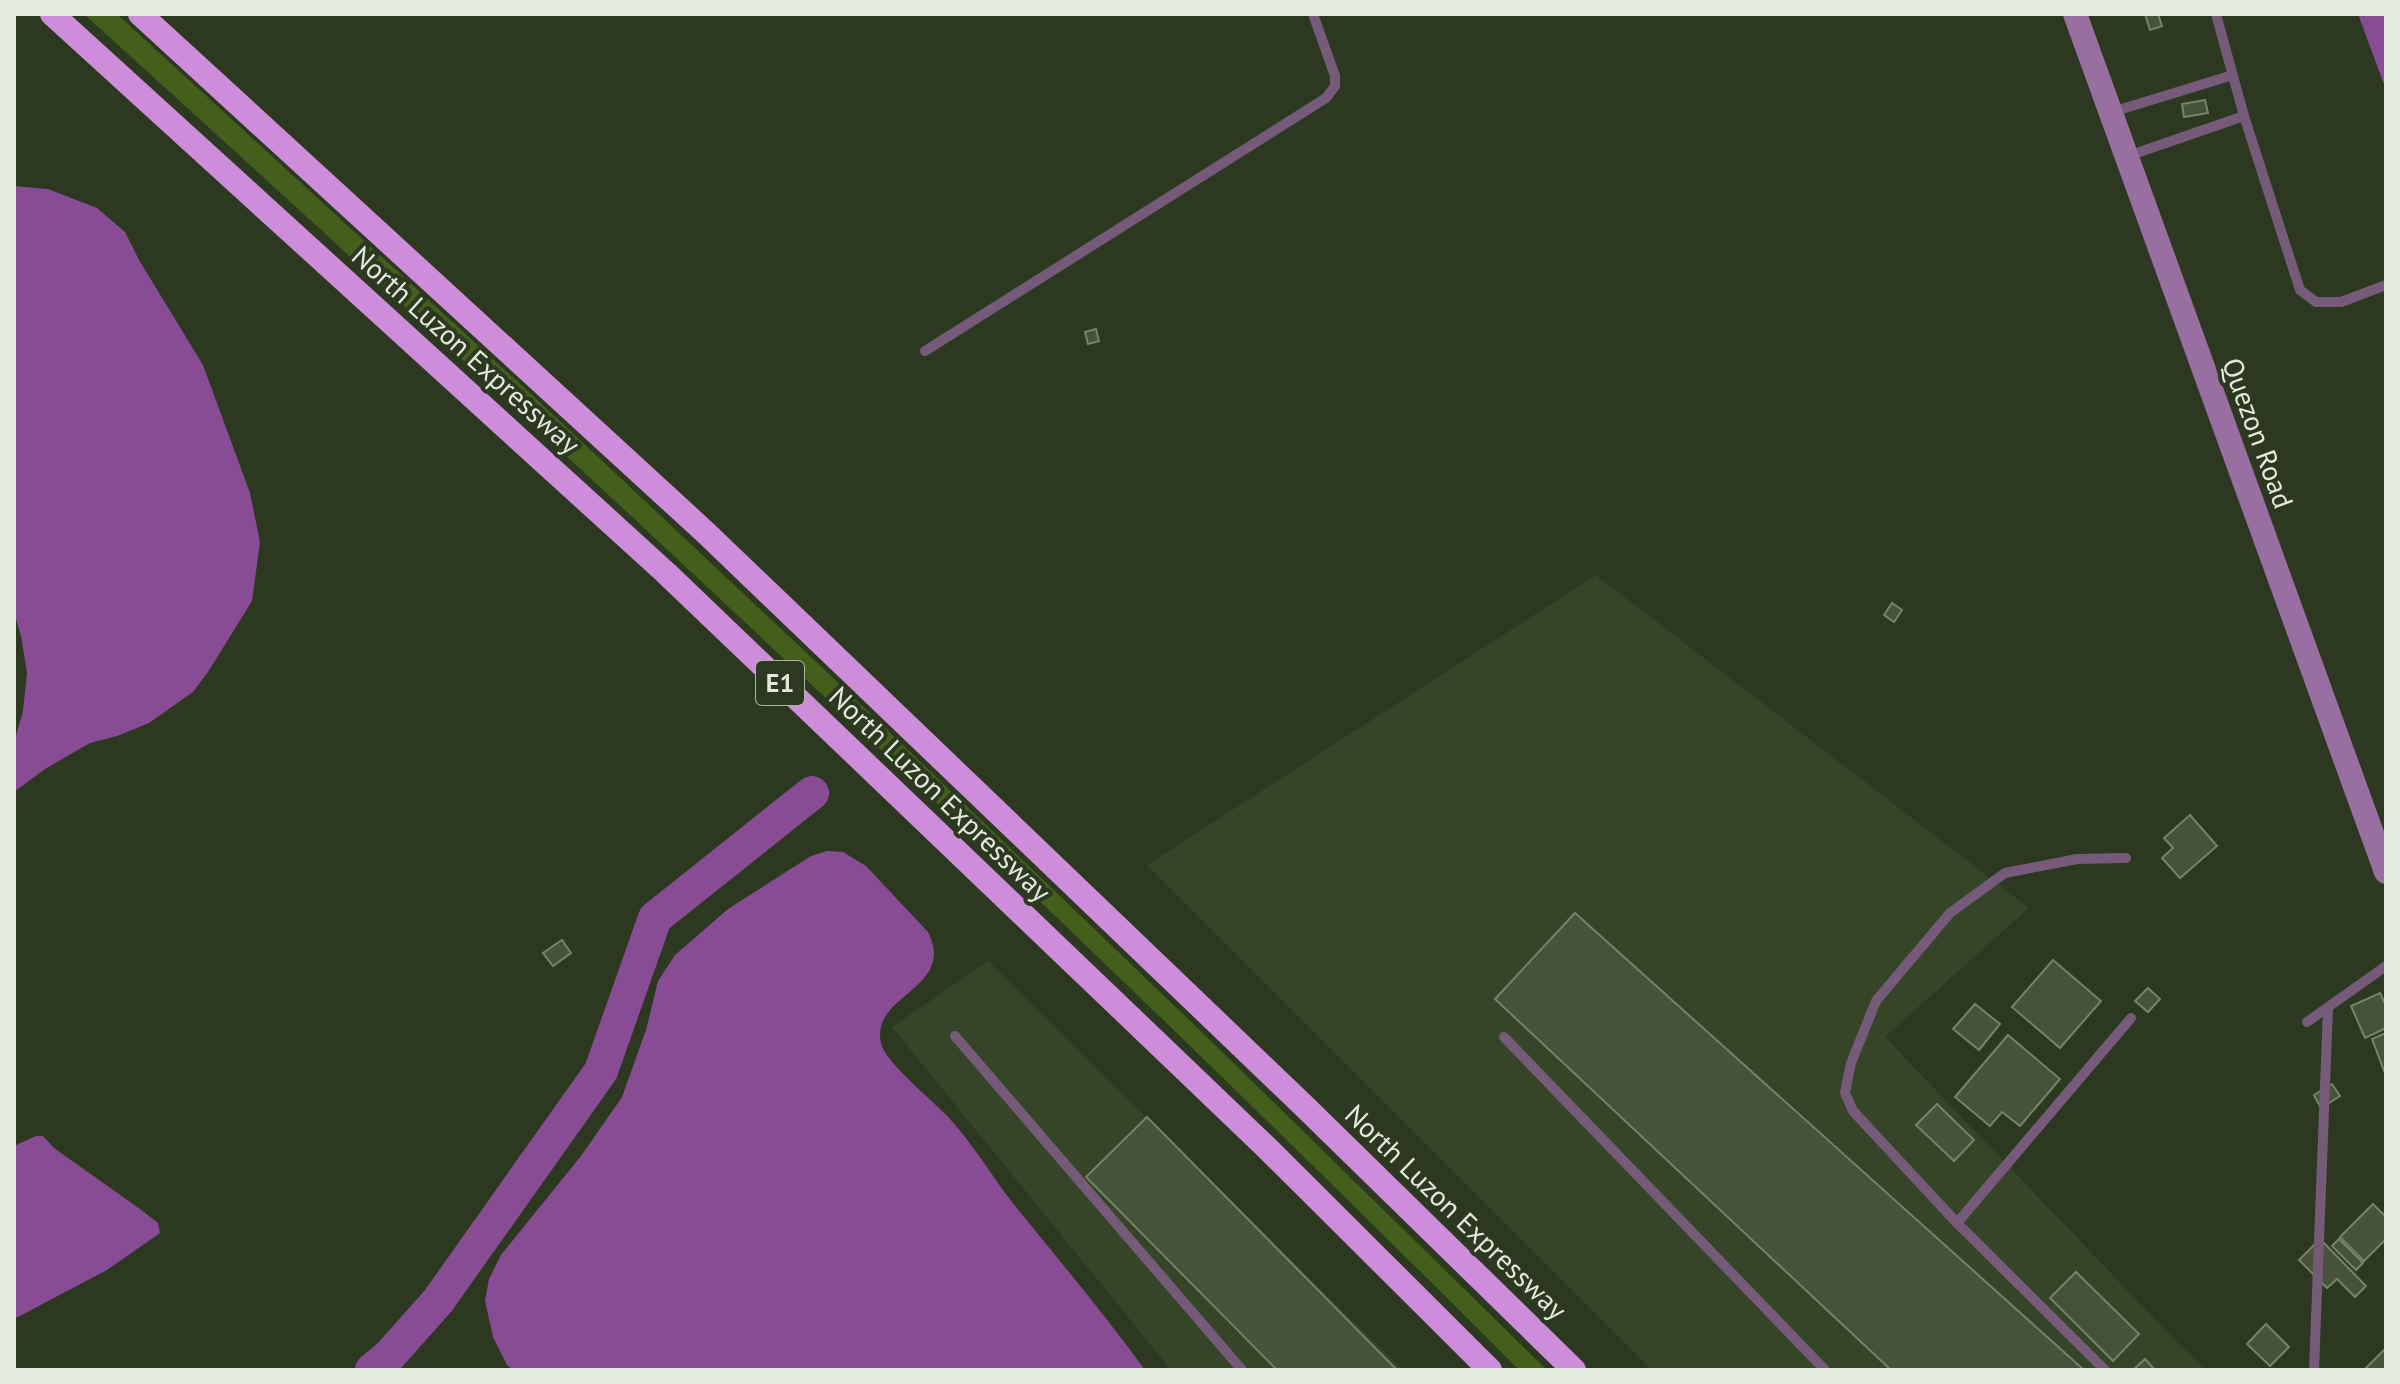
<svg xmlns="http://www.w3.org/2000/svg" width="2400" height="1384" font-family="'PT Sans',sans-serif">
	<rect width="100%" height="100%" fill="#2c381f"/>
	<g fill="#364427">
		<polygon points="1596,575 2029,908 1885,1037 2177,1342 2207,1370 1652,1370 1147,865"/>
		<polygon points="988,961 1403,1370 1171,1370 892,1027"/>
	</g>
	<path fill="#435f1b" d="M84,14H117L530,393L829,674L1210,1040L1547,1370H1519C1054,904 571,456 84,14Z"/>
	<g fill="#884c95">
		<polygon points="2358,14 2386,14 2386,90"/>
		<polygon points="14,186 48,189 97,208 125,232 139,260 203,365 250,493 260,542 252,601 208,672 193,692 149,723 117,736 90,743 45,769 14,792 14,743 23,711 27,673 21,636 14,612"/>
		<path d="M827,851L843,852L866,866L928,932C957,989 870,994 881,1043C885,1063 935,1102 950,1119C973,1144 991,1175 1012,1202C1057,1258 1103,1312 1145,1370H513L507,1365L493,1337L485,1301L489,1279L501,1255L581,1156L622,1097L646,1030L658,981L675,955L728,909L811,856Z"/>
		<polygon points="36,1136 43,1136 54,1148 140,1209 158,1223 160,1233 107,1270 14,1319 14,1146"/>
	</g>
	<g fill="none" stroke-linecap="round" stroke-linejoin="round">
		<polyline stroke="#884c95" stroke-width="34" points="372,1370 390,1355 438,1301 601,1071 655,918 812,793"/>
	</g>
	<g fill="#465239" stroke="#758368" stroke-width="2">
		<polygon points="2145,14 2158,14 2162,26 2150,30"/>
		<polygon points="2205,100 2208,113 2184,117 2182,104"/>
		<polygon points="1096,329 1099,341 1088,344 1085,332"/>
		<polygon points="1892,603 1902,610 1894,622 1884,615"/>
		<polygon points="2190,815 2217,846 2180,878 2162,858 2173,848 2164,838"/>
		<polygon points="1575,913 2084,1370 1891,1370 1495,999"/>
		<polygon points="562,940 571,953 553,966 543,953"/>
		<polygon points="2053,960 2101,1001 2060,1048 2012,1007"/>
		<polygon points="2148,988 2160,999 2148,1012 2135,1001"/>
		<polygon points="2380,993 2386,1006 2386,1028 2365,1038 2351,1006"/>
		<polygon points="1975,1004 2000,1024 1979,1050 1953,1029"/>
		<polygon points="2386,1033 2386,1076 2372,1039"/>
		<polygon points="2008,1035 2060,1079 2020,1126 2002,1112 1990,1126 1955,1097"/>
		<polygon points="2332,1084 2340,1096 2321,1108 2314,1095"/>
		<polygon points="1937,1104 1974,1140 1954,1161 1916,1125"/>
		<polygon points="1147,1117 1397,1370 1277,1370 1086,1177"/>
		<polygon points="2373,1204 2386,1217 2386,1239 2364,1261 2340,1237"/>
		<polygon points="2320,1239 2366,1286 2355,1297 2337,1279 2327,1288 2299,1260"/>
		<polygon points="2339,1239 2363,1263 2356,1270 2332,1246"/>
		<polygon points="2076,1272 2139,1334 2113,1361 2050,1298"/>
		<polygon points="2266,1324 2289,1347 2270,1366 2247,1344"/>
		<polygon points="2386,1348 2386,1370 2364,1370"/>
		<polygon points="2145,1359 2155,1370 2133,1370"/>
	</g>
	<g fill="none" stroke-linecap="round" stroke-linejoin="round">
		<g stroke="#755a7a" stroke-width="10">
			<polyline points="2216,14 2244,116 2300,290 2316,302 2341,302 2386,285"/>
			<polyline points="2112,112 2233,75"/>
			<polyline points="2128,156 2244,116"/>
			<polyline points="925,351 1326,98 1335,86 1335,76 1313,14"/>
			<polyline points="2307,1022 2386,966"/>
			<polyline points="955,1036 1242,1370"/>
			<polyline points="1504,1037 1825,1370"/>
			<polyline points="1957,1223 2131,1018"/>
			<polyline points="2105,1370 1957,1223 1853,1111 1845,1093 1851,1063 1876,1001 1950,913 2005,873 2077,859 2126,858"/>
			<polyline points="2314,1370 2328,1008"/>
		</g>
		<polyline stroke="#996fa1" stroke-width="24" points="2075,14 2386,872"/>
		<g stroke="#cd8ddb" stroke-width="24">
			<polyline points="52,14 666,573 1267,1148 1490,1370"/>
			<polyline points="140,14 705,532 1303,1105 1574,1370"/>
		</g>
	</g>
	<g text-anchor="middle" stroke-width="8" stroke-linejoin="round" paint-order="stroke">
		<rect fill="#2c381f" stroke="#abb5a3" stroke-width="2" x="756" y="661" width="48" height="44" rx="6"/>
		<g font-size="26" font-weight="bold" fill="#e2eadb">
			<text x="780" y="692">E1</text>
		</g>
		<g font-size="28" fill="#e2eadb" stroke="#2c381f">
			<text transform="translate(466 350) rotate(42)" y="10">North Luzon Expressway</text>
			<text transform="translate(2258 433) rotate(70)" y="10">Quezon Road</text>
			<text transform="translate(940 794) rotate(44)" y="10">North Luzon Expressway</text>
			<text transform="translate(1456 1212) rotate(44)" y="10">North Luzon Expressway</text>
		</g>
	</g>
	<rect width="2400" height="1384" fill="none" stroke="#e2eadb" stroke-width="32"/>
</svg>
